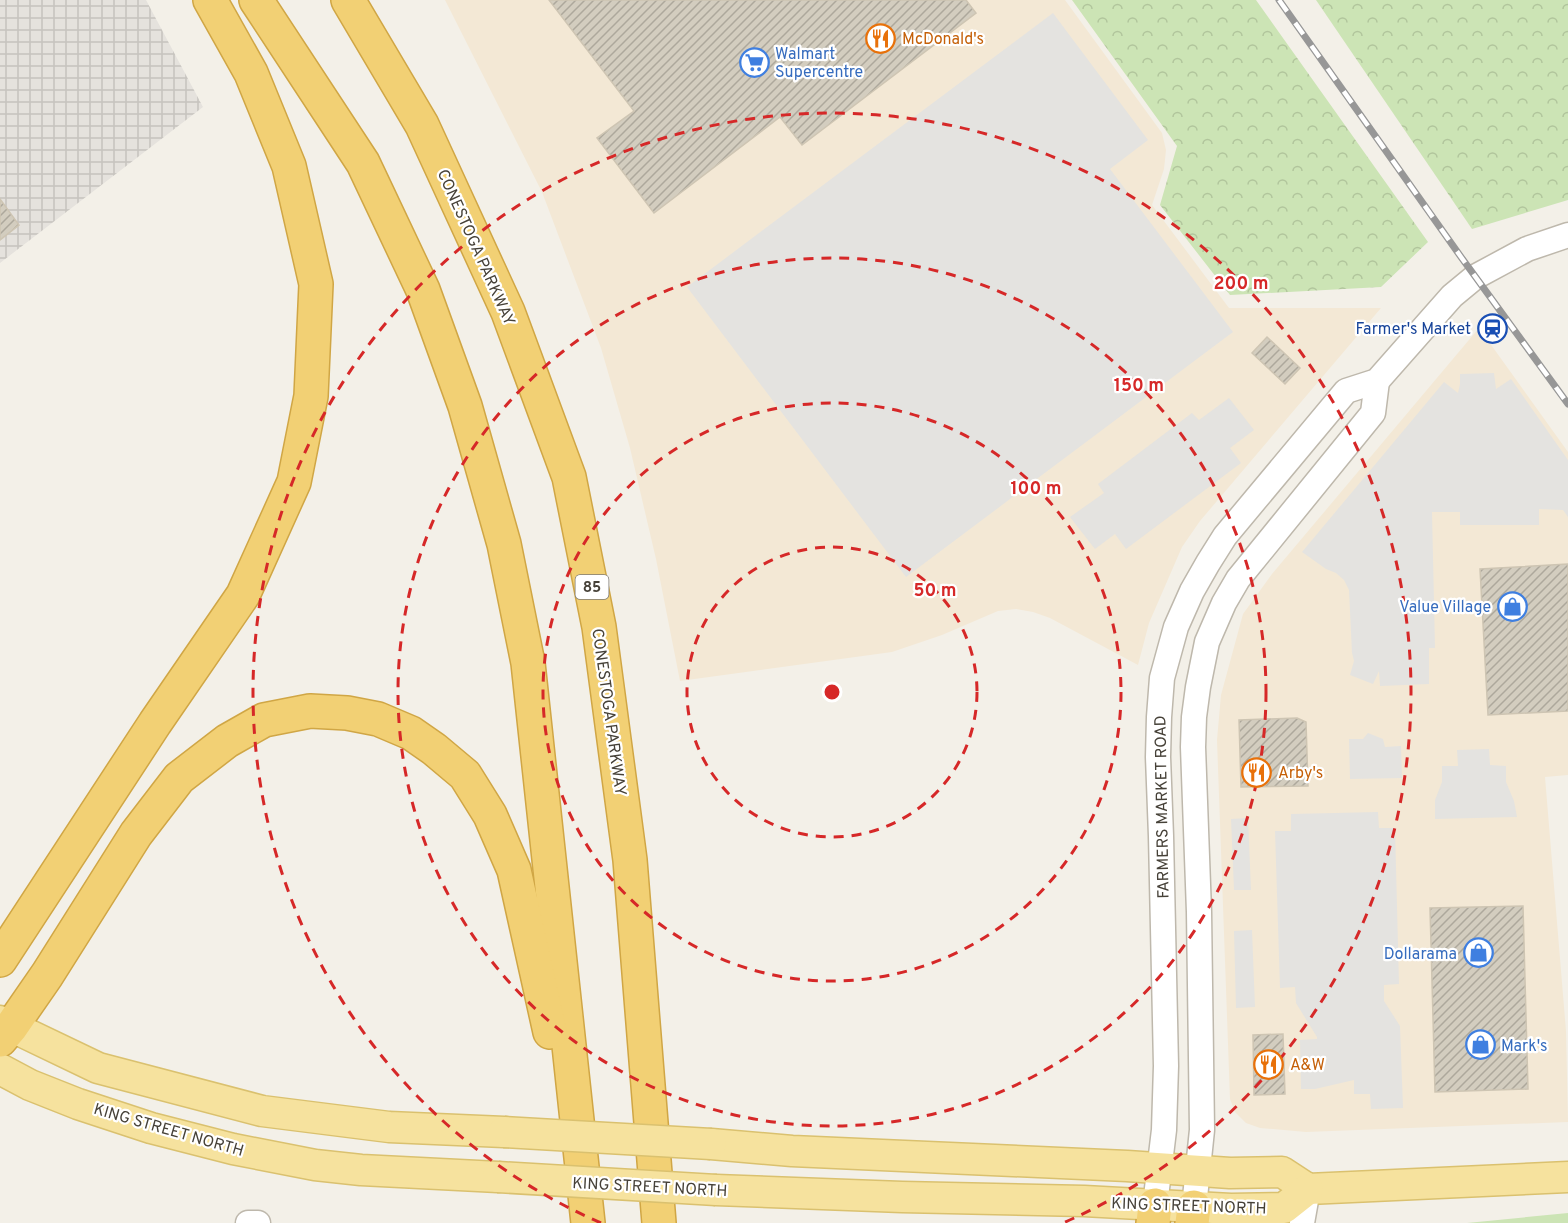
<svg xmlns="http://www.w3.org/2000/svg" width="1568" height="1223" font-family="Overpass,sans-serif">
	<defs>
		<pattern id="industrial-grid" width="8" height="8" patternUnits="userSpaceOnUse" patternTransform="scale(1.5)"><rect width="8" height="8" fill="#e5e2dd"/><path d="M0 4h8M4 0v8" fill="none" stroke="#c6c3be"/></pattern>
		<pattern id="forest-crowns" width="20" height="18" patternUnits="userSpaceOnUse" patternTransform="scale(1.5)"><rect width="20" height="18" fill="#cce4b5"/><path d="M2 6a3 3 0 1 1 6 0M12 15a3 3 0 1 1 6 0" fill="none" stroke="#b1c59c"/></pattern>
		<pattern id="building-hatch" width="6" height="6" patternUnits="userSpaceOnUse" patternTransform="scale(1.5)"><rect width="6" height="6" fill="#d3cdbf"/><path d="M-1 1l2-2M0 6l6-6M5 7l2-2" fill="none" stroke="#ada89c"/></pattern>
	</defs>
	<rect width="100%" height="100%" fill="#f3f0e8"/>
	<g fill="#f3e8d5">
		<polygon points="445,0 1065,0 1162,133 1166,150 1164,169 1152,205 1229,308 1381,308 1200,521 1182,547 1149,623 1138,665 1050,618 1033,612 1016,609 998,611 942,635 892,652 680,681 656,559 630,448 601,348 542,192"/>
		<polygon points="1479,328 1568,452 1568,775 1545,777 1566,1031 1568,1122 1306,1132 1260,1128 1246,1123 1235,1112 1230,1099 1217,740 1221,695 1243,614 1272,574"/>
	</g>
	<polygon fill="url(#industrial-grid)" points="0,0 146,0 203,107 0,263"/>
	<polygon fill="#cce4b5" points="1568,1213 1568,1223 1467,1223"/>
	<g fill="url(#forest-crowns)">
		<polygon points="1072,0 1256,0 1428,242 1381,287 1230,295 1160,205 1177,146"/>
		<polygon points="1316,0 1568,0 1568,200 1472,229"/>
	</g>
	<g fill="#e4e3e0">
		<polygon points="1053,13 1148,140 1110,169 1233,332 906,577 687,287"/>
		<polygon points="1494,373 1496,389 1511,379 1568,460 1568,517 1563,510 1539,509 1539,525 1460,525 1460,512 1432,512 1435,648 1429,648 1429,684 1380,686 1379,671 1373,684 1350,675 1354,661 1352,653 1349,590 1344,580 1336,573 1326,569 1302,552 1444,382 1458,393 1460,384 1460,374"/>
		<polygon points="1229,398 1254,430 1230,448 1241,463 1126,549 1115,534 1095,549 1070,517 1104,493 1098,484 1192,413 1199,420"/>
		<polygon points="1368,733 1383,739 1385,747 1401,746 1402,778 1350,779 1349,739 1363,739"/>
		<polygon points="1489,749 1490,765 1506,766 1506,782 1514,801 1517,817 1435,819 1435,800 1442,782 1442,766 1458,766 1457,750"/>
		<polygon points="1378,812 1379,828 1395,828 1399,984 1384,985 1384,1001 1400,1026 1403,1108 1371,1109 1370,1094 1354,1094 1354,1080 1315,1089 1301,1089 1300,1040 1317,1039 1317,1037 1296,1003 1295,987 1280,988 1275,831 1291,831 1291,814"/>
		<polygon points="1248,818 1251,890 1234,890 1231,819"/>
		<polygon points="1252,930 1255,1007 1236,1008 1234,931"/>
	</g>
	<g fill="url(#building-hatch)" stroke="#cec5b3" stroke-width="1.5">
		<polygon points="549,0 966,0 976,13 802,145 780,117 654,213 597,138 634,111"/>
		<polygon points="0,199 19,225 0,240"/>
		<polygon points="1267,337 1300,368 1285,384 1252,353"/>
		<polygon points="1568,564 1568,711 1488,715 1480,569"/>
		<polygon points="1297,718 1306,722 1308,786 1241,787 1239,720"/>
		<polygon points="1523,906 1528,1089 1435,1092 1430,908"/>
		<polygon points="1283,1034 1285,1094 1254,1095 1253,1035"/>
	</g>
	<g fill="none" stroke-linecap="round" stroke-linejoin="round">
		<defs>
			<g id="minor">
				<polyline points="1155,1205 1164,1130 1166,1066 1161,836 1158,757 1159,717 1162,678 1176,627 1192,591 1208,563 1225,536 1346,391 1377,381 1452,296 1475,277 1527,249 1568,235"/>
				<polyline points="1194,1207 1202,1130 1199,912 1193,747 1194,717 1198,687 1207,642 1224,603 1238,579 1373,413 1377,381"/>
				<polyline points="248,1223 258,1223"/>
				<polyline points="1302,1223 1308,1189"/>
			</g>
			<g id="major">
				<polyline points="0,1021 98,1068 262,1111 389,1127 504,1132"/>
				<polyline points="0,1069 30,1085 78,1104 151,1128 233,1149 315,1165 361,1170 498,1177"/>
				<polyline points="711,1144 792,1151 1127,1166 1230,1173 1282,1172 1308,1189 1568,1177"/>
				<polyline points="716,1190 902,1197 1084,1201 1231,1209 1284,1208 1308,1189"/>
			</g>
			<g id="highway">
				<polyline points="256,0 363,163 423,290 465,406 504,544 528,663 588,1223"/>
				<polyline points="348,0 422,125 508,312 569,477 599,627 630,860 659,1223"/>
				<polyline points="0,960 155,723 243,595 294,482 311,396 316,284 289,166 251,73 210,0"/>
				<polyline points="0,1040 11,1027 47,975 136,834 179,778 227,741 264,720 310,711 347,713 378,719 411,733 434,749 465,775 490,815 514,870 550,1032"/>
				<polyline points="1153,1223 1155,1205"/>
				<polyline points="1192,1223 1194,1207"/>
			</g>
		</defs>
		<use href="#minor" stroke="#beb8ac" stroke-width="27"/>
		<use href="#major" stroke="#dac16f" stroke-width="33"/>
		<use href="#highway" stroke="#d0a645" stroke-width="36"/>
		<use href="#minor" stroke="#fff" stroke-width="24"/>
		<use href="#major" stroke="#f6e29e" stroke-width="30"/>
		<use href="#highway" stroke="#f2d074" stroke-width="33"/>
		<defs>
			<polyline id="rail" points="1279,0 1461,257 1568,404"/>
		</defs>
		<use href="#rail" stroke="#979797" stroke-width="7"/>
		<use href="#rail" stroke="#fff" stroke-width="4.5" stroke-dasharray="14" stroke-linecap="butt"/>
		<defs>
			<g id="major-bridge">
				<polyline points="504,1132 711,1144"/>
				<polyline points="498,1177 716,1190"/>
			</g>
		</defs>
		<use href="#major-bridge" stroke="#dac16f" stroke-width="33" stroke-linecap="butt"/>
		<use href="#major-bridge" stroke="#f6e29e" stroke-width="30"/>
	</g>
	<g fill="none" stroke="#d62828" stroke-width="3" stroke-dasharray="10 8">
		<circle cx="832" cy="692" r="145"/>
		<circle cx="832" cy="692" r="289"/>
		<circle cx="832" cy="692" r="434"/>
		<path d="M601 1223A579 579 0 1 1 1063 1223"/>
	</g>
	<defs>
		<symbol id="restaurant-ring" viewBox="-11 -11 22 22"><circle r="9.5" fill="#fff" stroke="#e8710a" stroke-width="1.5"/><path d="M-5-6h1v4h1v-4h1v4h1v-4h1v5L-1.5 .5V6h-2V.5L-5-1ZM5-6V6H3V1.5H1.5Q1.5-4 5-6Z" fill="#e8710a"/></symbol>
		<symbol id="supermarket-ring" viewBox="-11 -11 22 22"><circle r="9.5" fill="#fff" stroke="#3f7fe0" stroke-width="1.5"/><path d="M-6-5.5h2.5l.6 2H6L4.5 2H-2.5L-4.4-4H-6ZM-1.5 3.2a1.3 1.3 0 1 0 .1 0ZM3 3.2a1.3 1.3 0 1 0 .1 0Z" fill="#3f7fe0"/></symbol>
		<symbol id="station-ring" viewBox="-11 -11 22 22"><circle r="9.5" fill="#fff" stroke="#1a4fb4" stroke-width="1.5"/><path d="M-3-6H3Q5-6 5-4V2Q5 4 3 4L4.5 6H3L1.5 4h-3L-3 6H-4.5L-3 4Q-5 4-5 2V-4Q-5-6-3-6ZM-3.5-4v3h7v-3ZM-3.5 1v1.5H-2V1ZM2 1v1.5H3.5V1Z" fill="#1a4fb4"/></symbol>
		<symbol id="shop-ring" viewBox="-11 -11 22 22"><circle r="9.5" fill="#fff" stroke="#3f7fe0" stroke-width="1.5"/><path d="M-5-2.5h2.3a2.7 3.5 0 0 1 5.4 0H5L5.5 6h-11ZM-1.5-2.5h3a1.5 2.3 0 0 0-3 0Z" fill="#3f7fe0"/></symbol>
	</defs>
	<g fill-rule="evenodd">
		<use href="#restaurant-ring" x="864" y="22" width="33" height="33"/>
		<use href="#supermarket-ring" x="738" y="46" width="33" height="33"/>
		<use href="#station-ring" x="1476" y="312" width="33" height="33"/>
		<use href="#shop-ring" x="1496" y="590" width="33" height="33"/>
		<use href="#restaurant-ring" x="1240" y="756" width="33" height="33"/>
		<use href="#shop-ring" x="1462" y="936" width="33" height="33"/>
		<use href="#shop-ring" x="1464" y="1028" width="33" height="33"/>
		<use href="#restaurant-ring" x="1252" y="1048" width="33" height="33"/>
	</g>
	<g text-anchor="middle" stroke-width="4.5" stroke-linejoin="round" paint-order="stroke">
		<rect fill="#fff" stroke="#7e7a74" stroke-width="1.5" x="575.5" y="575" width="33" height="24" rx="4.5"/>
		<g font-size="15" font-weight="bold" fill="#464138">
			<text x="592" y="592">85</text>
		</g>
		<g font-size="16" fill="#c56008" stroke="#fff" text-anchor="start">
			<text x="902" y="44">McDonald's</text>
			<text x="1278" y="778">Arby's</text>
			<text x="1290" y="1070">A&amp;W</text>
		</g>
		<g font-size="16" fill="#366cbe" stroke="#fff" text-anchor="start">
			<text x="775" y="59">Walmart<tspan x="775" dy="18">Supercentre</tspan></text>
			<text x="1491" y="612" text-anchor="end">Value Village</text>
			<text x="1457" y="959" text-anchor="end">Dollarama</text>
			<text x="1501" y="1051">Mark's</text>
		</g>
		<g font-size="16" fill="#464138" stroke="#fff">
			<text transform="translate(477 247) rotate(66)" y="6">CONESTOGA PARKWAY</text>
			<text transform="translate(610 712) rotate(82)" y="6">CONESTOGA PARKWAY</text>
			<text transform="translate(1161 807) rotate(-91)" y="6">FARMERS MARKET ROAD</text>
			<text transform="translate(169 1129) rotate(16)" y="6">KING STREET NORTH</text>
			<text transform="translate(650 1186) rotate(3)" y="6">KING STREET NORTH</text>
			<text transform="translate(1189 1205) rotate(2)" y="6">KING STREET NORTH</text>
		</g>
		<g font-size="16" fill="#164399" stroke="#fff" text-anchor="end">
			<text x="1471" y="334">Farmer's Market</text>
		</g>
	</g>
	<circle cx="832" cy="692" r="9" fill="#d62828" stroke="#fff" stroke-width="3"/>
	<g font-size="18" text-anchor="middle" font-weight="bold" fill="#d62828" stroke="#fff" stroke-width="4.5" stroke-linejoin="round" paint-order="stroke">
		<text x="1241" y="289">200 m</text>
		<text x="1139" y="391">150 m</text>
		<text x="1036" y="494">100 m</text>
		<text x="935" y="596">50 m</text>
	</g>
</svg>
